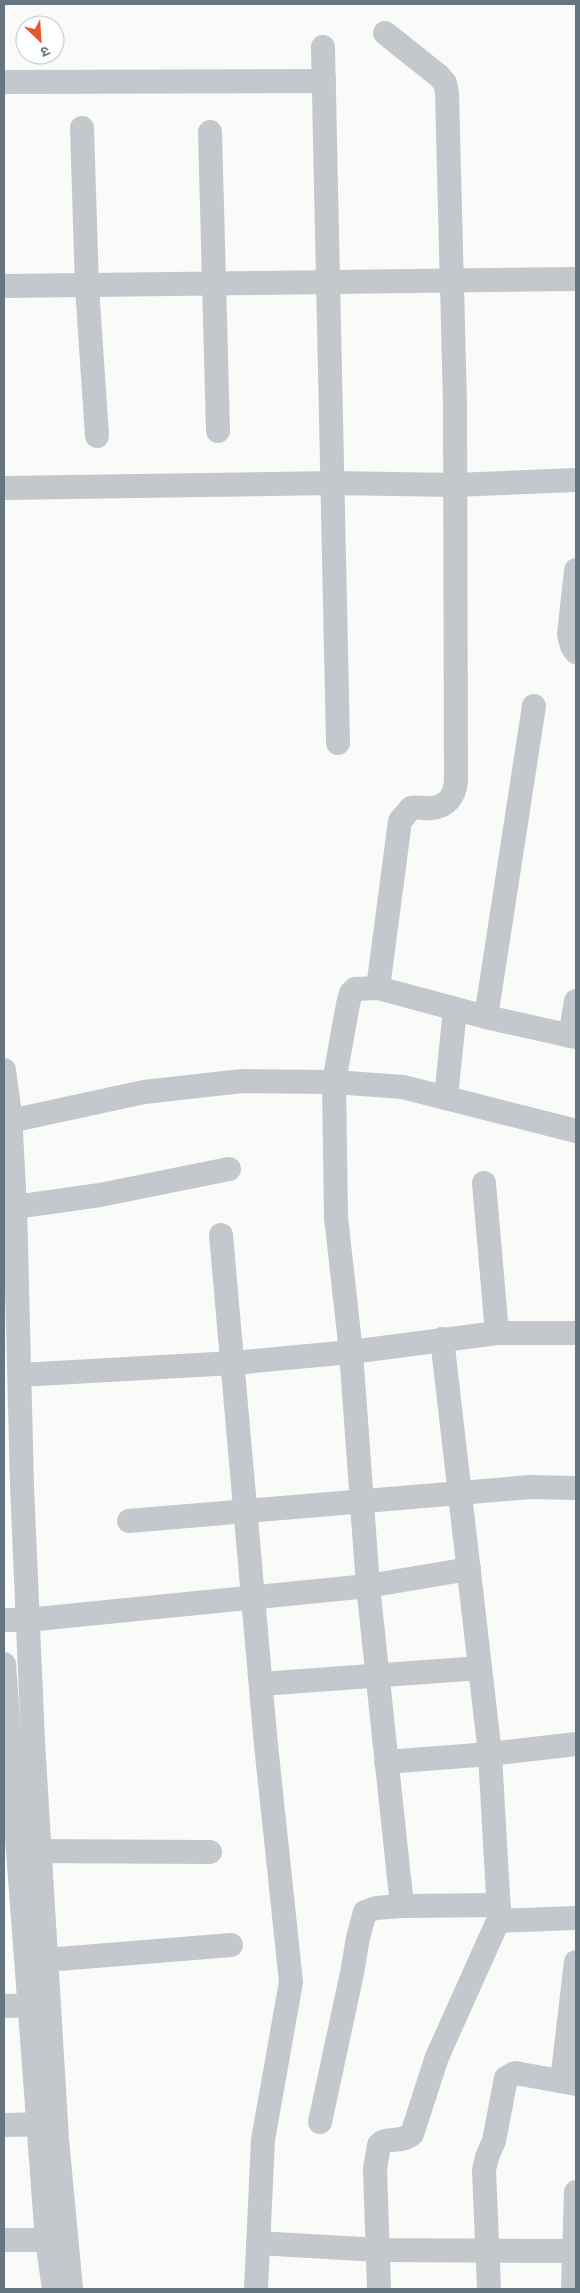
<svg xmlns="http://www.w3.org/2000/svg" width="580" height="2293" font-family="'Space Grotesk','Noto Sans Devanagari',sans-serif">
	<rect width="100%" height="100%" fill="#fafaf8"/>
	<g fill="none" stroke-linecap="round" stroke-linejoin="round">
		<g stroke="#c3c8cc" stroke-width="24">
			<polyline points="323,47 338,743"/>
			<polyline points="4,82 324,81"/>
			<polyline points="82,128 87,287 97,436"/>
			<polyline points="210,132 218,431"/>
			<polyline points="4,286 576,279"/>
			<polyline points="4,488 333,483 455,485 576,480"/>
			<polyline points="576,570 569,635 572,646 576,652"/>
			<path d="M378,988L400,821L411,808C418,806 424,809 431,808C447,807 455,795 456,781L455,404L447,93L445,83L439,76L385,33"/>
			<polyline points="486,1017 534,706"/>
			<polyline points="570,1036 576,1001"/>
			<polyline points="4,1070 10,1114 15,1207 22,1486 33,1741 57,2139 71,2289"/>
			<polyline points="446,1098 576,1131"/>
			<polyline points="10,1121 144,1092 242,1081 334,1082 403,1087 446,1098 455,1009"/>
			<polyline points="484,1183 497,1333"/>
			<polyline points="15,1207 100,1195 229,1169"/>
			<polyline points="221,1235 266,1745 291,1982 263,2140 256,2289"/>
			<polyline points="20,1375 233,1363 351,1352 497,1333 576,1333"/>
			<polyline points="129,1521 530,1487 576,1488"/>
			<polyline points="4,1620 27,1620 368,1586 469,1569"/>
			<polyline points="4,1664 47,2240 54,2289"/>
			<polyline points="261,1684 480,1668"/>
			<polyline points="386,1762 490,1754 576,1744"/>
			<polyline points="23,1851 210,1852"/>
			<polyline points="499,1905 402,1906 368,1586 351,1352 336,1217 334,1082 348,1004 351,993 355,989 378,988 486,1017 576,1037"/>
			<polyline points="498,1921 576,1918"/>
			<polyline points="46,1960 231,1945"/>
			<polyline points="4,2006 45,2005"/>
			<polyline points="562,2081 576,1962"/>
			<polyline points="320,2122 352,1973 358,1938 365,1912 376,1908 402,1906"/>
			<polyline points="4,2125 54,2124"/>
			<polyline points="4,2240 47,2240"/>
			<polyline points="258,2243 379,2250 576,2251"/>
			<path d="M379,2289L375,2169L379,2145C387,2136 400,2144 412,2134L437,2057L498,1921L499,1914L490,1754L442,1339"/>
			<polyline points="489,2289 484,2170 487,2157 494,2141 506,2078 515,2073 576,2084"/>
			<polyline points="573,2289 576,2192"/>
		</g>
	</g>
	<rect width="580" height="2293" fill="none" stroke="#657683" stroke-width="10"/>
	<g transform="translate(40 40) rotate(155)"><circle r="24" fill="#ffffff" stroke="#c1c8cd"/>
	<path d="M0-4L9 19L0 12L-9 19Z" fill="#e4572e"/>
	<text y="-8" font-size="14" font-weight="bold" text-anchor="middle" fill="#657683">उ</text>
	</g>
</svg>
